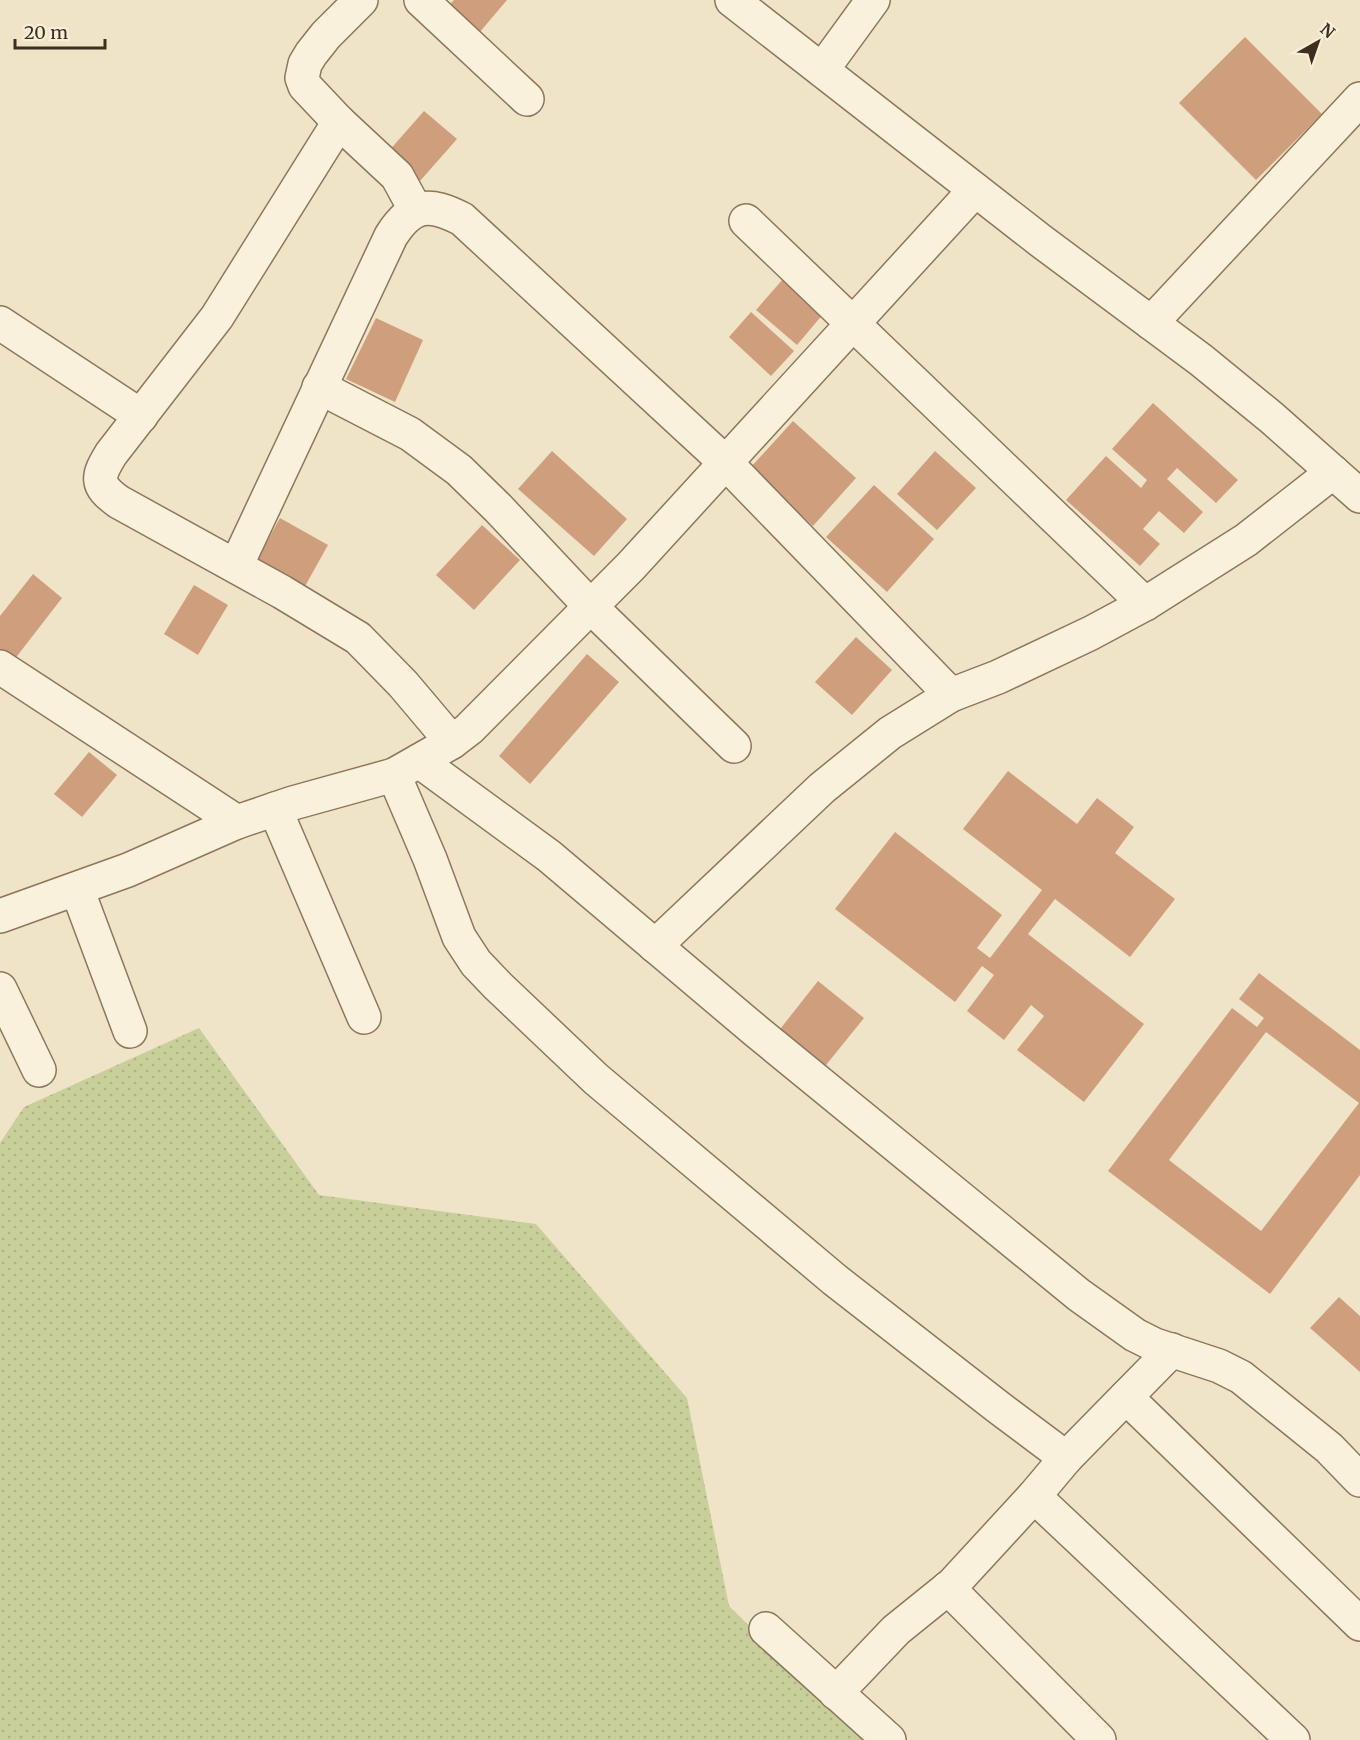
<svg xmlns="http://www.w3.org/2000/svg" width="1360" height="1740" font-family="Merriweather,serif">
	<defs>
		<pattern id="grass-dots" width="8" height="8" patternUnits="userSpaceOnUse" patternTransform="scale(1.5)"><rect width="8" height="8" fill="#c9cf9b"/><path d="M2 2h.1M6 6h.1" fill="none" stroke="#aeb285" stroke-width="1.8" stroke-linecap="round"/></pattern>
	</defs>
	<rect width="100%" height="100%" fill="#f0e4c8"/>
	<polygon fill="url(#grass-dots)" points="199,1028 319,1195 536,1224 687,1398 729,1606 865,1740 0,1740 0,1143 24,1107"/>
	<g fill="#cf9f7d" fill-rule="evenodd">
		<polygon points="454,0 507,0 479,33 448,6"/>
		<polygon points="1245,37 1322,114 1256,180 1179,103"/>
		<polygon points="424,111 457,139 420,181 387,153"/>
		<polygon points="783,279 824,313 797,345 756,310"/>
		<polygon points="751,312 794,351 771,376 729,337"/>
		<polygon points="376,318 423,340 395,402 346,379"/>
		<polygon points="1153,403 1238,480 1216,503 1177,468 1167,479 1203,512 1184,533 1159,511 1143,529 1160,544 1140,566 1066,500 1106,456 1141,488 1147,480 1112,449"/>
		<polygon points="793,421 856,478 813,526 750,468"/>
		<polygon points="552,451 627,519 594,556 518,489"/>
		<polygon points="935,451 976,488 937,530 897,494"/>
		<polygon points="874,485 934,539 887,592 826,537"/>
		<polygon points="280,518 328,545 304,588 256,561"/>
		<polygon points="482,525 520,560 474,610 436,575"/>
		<polygon points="33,574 62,598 14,660 0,649 0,616"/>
		<polygon points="194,585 228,605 198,655 164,634"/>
		<polygon points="856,637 892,670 852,715 815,682"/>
		<polygon points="587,654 619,682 530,784 499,756"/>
		<polygon points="89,752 117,775 82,817 54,794"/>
		<polygon points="1008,771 1077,824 1097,798 1134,827 1115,853 1175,899 1130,957 1055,899 1028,934 1144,1024 1084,1102 1017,1050 1044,1016 1031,1005 1004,1040 967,1011 994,975 982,966 955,1002 835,909 895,832 1002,915 977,948 990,958 1042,890 963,829"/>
		<path d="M1259,973L1360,1050V1175L1270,1294L1108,1171L1232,1008L1257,1027L1264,1018L1239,999ZM1266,1032L1359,1103L1261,1231L1169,1160Z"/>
		<polygon points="818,981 864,1018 822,1070 777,1033"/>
		<polygon points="1339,1297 1360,1316 1360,1372 1310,1328"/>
	</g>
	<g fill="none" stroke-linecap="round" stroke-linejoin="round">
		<defs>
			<g id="minor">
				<polyline points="361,0 326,35 311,54 305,64 302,78 305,86 339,122 397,176 415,209"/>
				<polyline points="421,0 527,99"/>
				<polyline points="822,70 873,0"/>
				<path d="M339,122L217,317L111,454C97,477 95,485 119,502L282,592L358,638L403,684L452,742"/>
				<polyline points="746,221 1145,604"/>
				<polyline points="0,323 141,416"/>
				<polyline points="1151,323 1360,99"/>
				<polyline points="319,387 410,434 459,470 498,508 591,607 734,746"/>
				<path d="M236,566L391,236C412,203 429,202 462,219L726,463L951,695"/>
				<polyline points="0,667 237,822"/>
				<polyline points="419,761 549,856 756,1031 1079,1295 1135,1335 1155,1345 1219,1366 1241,1377 1329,1448 1360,1480"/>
				<polyline points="394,775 430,859 459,937 476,963 498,986 596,1079 835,1280 998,1407 1066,1458"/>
				<polyline points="275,809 364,1017"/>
				<polyline points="77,889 130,1031"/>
				<polyline points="0,916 128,870 237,822 293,803 394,775 452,742 469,729 631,566 975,190"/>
				<polyline points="655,946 822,788 890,733 951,695 998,677 1091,633 1145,604 1246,540 1333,472"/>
				<polyline points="0,989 39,1070"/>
				<polyline points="1126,1397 1360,1624"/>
				<polyline points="1034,1496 1293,1740"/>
				<polyline points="948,1588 1099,1740"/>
				<polyline points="766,1629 889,1740"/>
				<polyline points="836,1693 896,1630 953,1584 1034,1496 1066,1458 1172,1350"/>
			</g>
			<polyline id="tertiary" points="732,0 1041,241 1201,360 1272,418 1360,496"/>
		</defs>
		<use href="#minor" stroke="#8d765c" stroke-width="36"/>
		<use href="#tertiary" stroke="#8d765c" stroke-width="36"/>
		<use href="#minor" stroke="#faf1dc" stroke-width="33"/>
		<use href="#tertiary" stroke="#faf1dc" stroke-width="33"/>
	</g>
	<g transform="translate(1318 42) rotate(40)" stroke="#f7eed8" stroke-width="4.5" paint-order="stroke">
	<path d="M0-4.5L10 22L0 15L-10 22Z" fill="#3d2e20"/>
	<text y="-9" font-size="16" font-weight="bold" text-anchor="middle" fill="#3d2e20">N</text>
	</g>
	<path d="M15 39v9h90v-9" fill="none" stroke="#3d2e20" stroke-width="3"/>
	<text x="24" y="39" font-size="18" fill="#3d2e20" stroke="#f7eed8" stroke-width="4.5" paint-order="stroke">20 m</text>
</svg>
